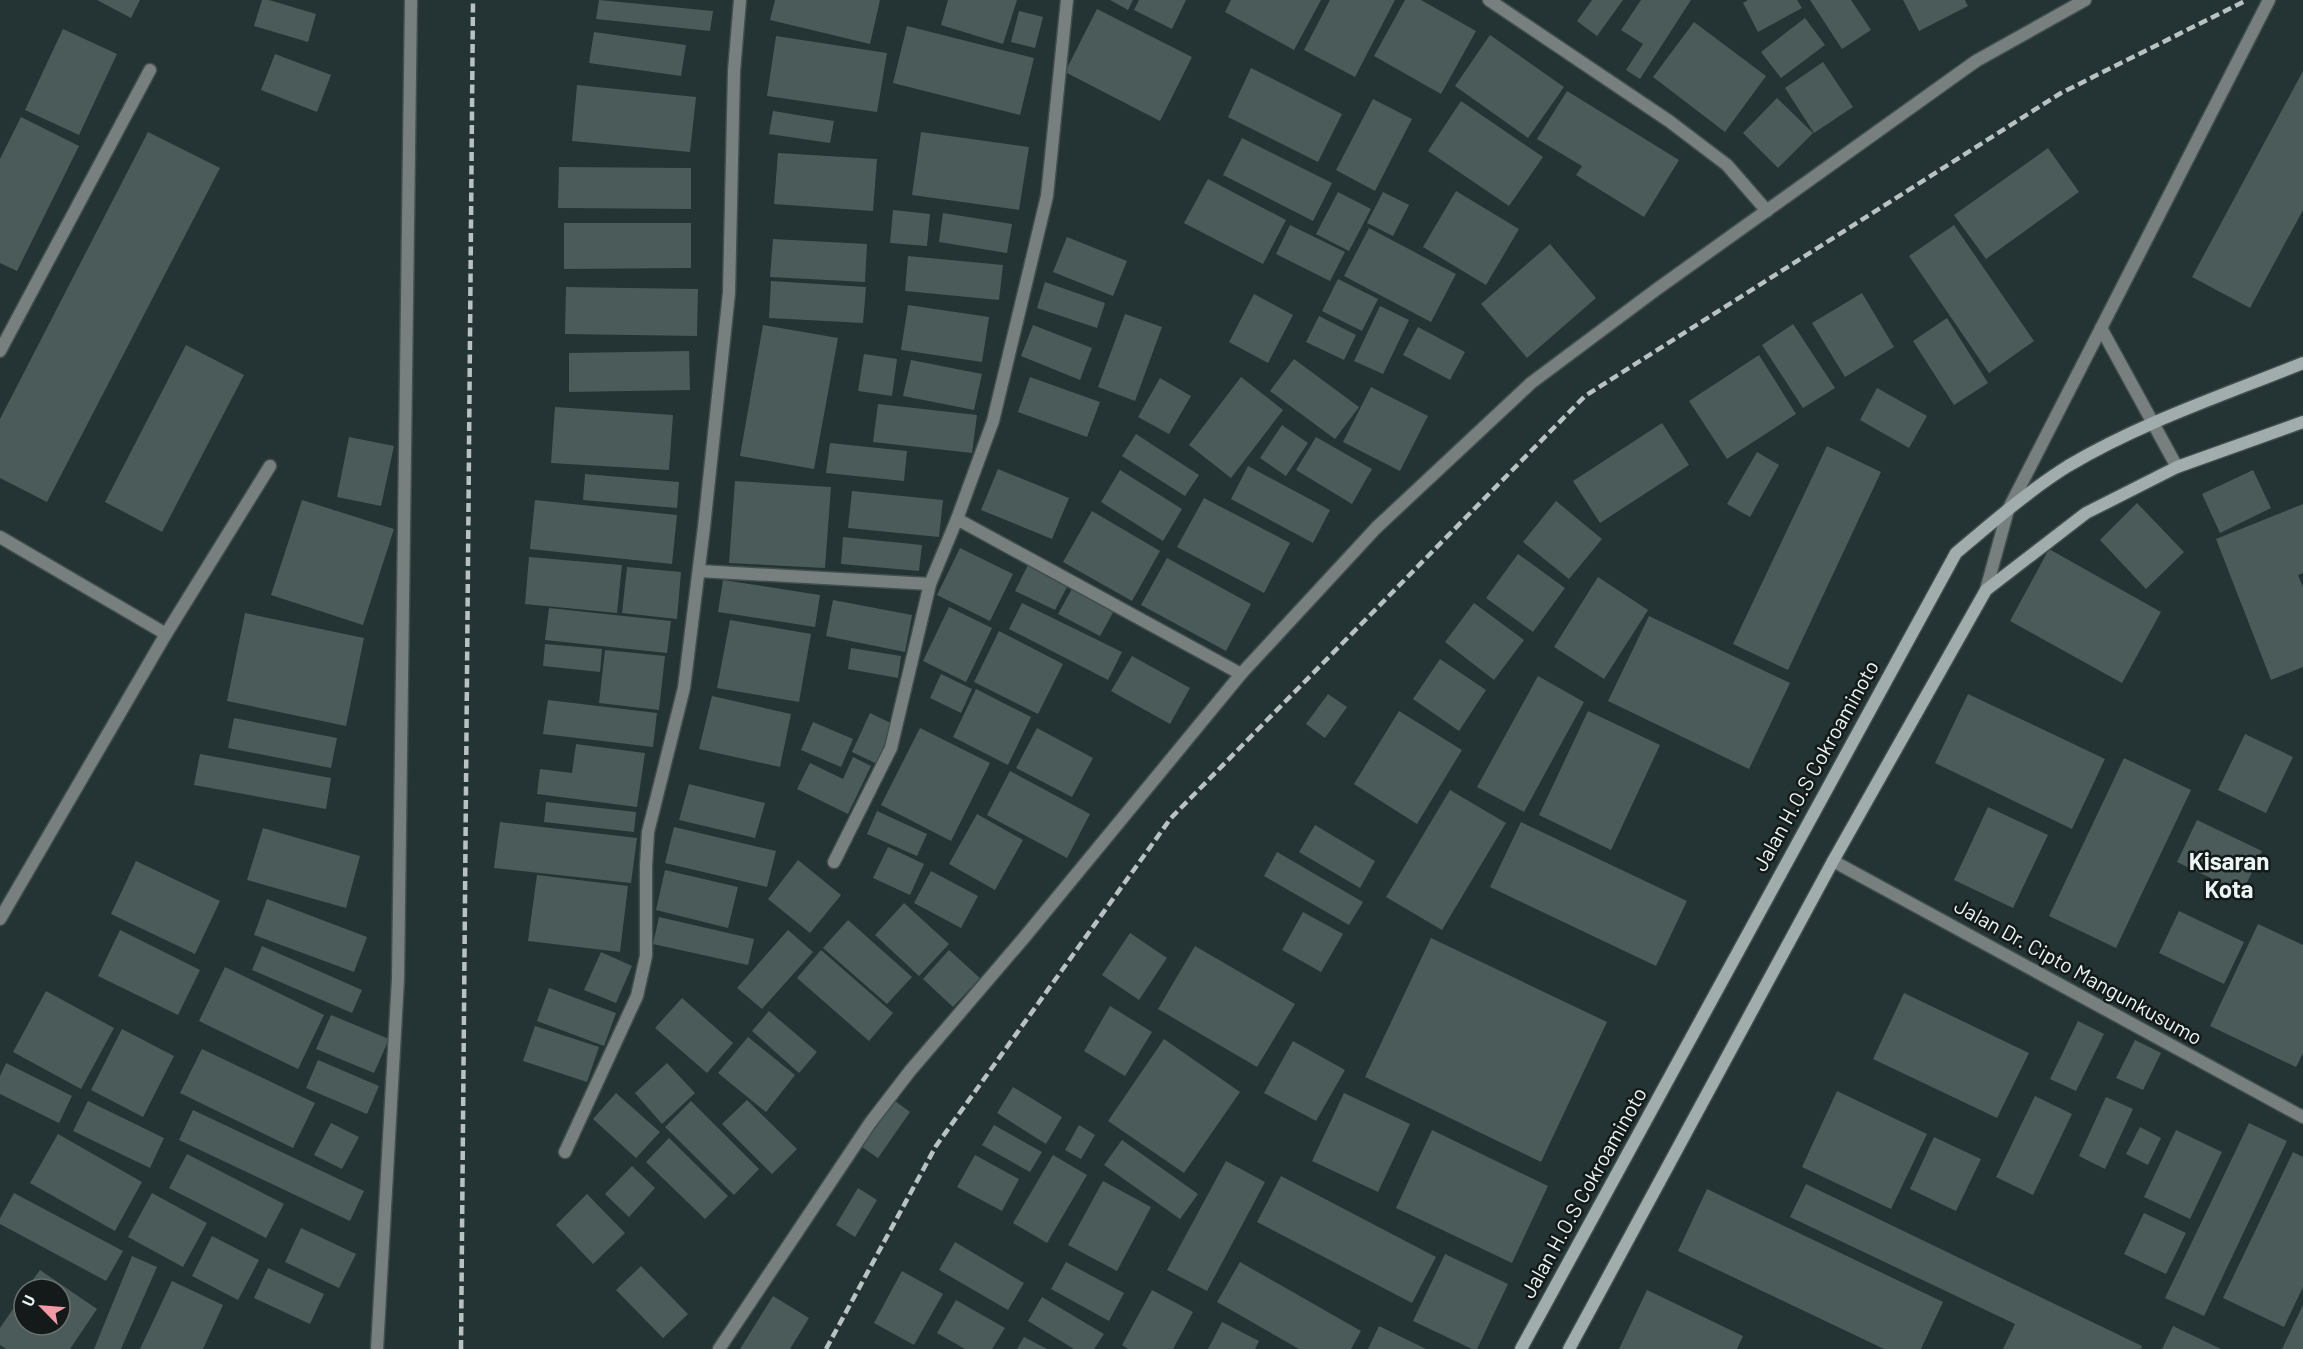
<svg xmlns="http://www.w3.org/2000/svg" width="2303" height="1349" font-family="Barlow,sans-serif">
	<rect width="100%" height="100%" fill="#243333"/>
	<g fill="#4a5b5a">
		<polygon points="97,0 140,0 131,18"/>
		<polygon points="262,0 269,0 316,14 308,42 254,26"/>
		<polygon points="599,0 713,11 710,31 596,19"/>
		<polygon points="775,0 880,0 870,44 770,20"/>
		<polygon points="948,0 1017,0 1003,44 941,25"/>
		<polygon points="1110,0 1133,0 1128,10"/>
		<polygon points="1139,0 1186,0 1172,29 1134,10"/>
		<polygon points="1231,0 1321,0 1294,50 1225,12"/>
		<polygon points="1330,0 1395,0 1355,77 1304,50"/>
		<polygon points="1405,0 1421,0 1476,31 1441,94 1374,56"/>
		<polygon points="1592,0 1623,0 1597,36 1577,21"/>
		<polygon points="1641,0 1691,0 1640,79 1626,70 1643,44 1621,30"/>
		<polygon points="1748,0 1797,0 1802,8 1758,32 1743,3"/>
		<polygon points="1810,0 1851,0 1871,30 1842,49"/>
		<polygon points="1903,0 1965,0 1968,6 1919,31"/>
		<polygon points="1097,9 1192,57 1160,121 1065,72"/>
		<polygon points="1019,11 1043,17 1035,48 1011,42"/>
		<polygon points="1805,18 1825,45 1781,78 1761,52"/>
		<polygon points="1694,22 1766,76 1725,132 1653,77"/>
		<polygon points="907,26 1034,58 1020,115 893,83"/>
		<polygon points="63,29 117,54 79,135 25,110"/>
		<polygon points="594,32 686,45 681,76 589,63"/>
		<polygon points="1490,35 1564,87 1528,138 1455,86"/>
		<polygon points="776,36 887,53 877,112 767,96"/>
		<polygon points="275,54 331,75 317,112 261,90"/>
		<polygon points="1823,62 1853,107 1814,133 1785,88"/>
		<polygon points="1251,68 1342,114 1318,162 1228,117"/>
		<polygon points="2303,71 2303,210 2250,308 2192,277"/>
		<polygon points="577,85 696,97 690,152 572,141"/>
		<polygon points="1567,91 1679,160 1644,217 1576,175 1582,166 1537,139"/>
		<polygon points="1777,98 1813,133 1778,168 1743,133"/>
		<polygon points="1373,99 1412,119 1375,191 1336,170"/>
		<polygon points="1461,101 1543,157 1509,206 1428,151"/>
		<polygon points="773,111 834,121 830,143 769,134"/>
		<polygon points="21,117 79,146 17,271 0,263 0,159"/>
		<polygon points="148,132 220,168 47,502 0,478 0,419"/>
		<polygon points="921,132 1029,147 1019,210 912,195"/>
		<polygon points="1242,138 1332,183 1313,221 1223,175"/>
		<polygon points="2048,148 2079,192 1986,259 1954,215"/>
		<polygon points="778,153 877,159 873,211 774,204"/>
		<polygon points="559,167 691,168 691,209 558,208"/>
		<polygon points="1208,179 1286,220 1263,264 1184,223"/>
		<polygon points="1456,191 1519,229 1486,285 1423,247"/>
		<polygon points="1338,192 1371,209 1349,251 1316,234"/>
		<polygon points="1383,192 1409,205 1393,236 1367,223"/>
		<polygon points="893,210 930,214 927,246 890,243"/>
		<polygon points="943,213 1012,224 1007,253 939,242"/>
		<polygon points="564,223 691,223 691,268 564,269"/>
		<polygon points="1290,225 1345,252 1330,281 1276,254"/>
		<polygon points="1954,225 2034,341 1989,373 1909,256"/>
		<polygon points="1369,228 1456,274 1431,322 1344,276"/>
		<polygon points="1067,237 1127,261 1113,296 1053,272"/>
		<polygon points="773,239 867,244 865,282 770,277"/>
		<polygon points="1550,244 1596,298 1527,358 1481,304"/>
		<polygon points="908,256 1003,265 999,300 905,291"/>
		<polygon points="1338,279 1378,299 1362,331 1322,311"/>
		<polygon points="771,281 866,287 863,323 769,318"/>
		<polygon points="1045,282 1105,303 1097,328 1037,308"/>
		<polygon points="566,287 698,289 697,336 565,334"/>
		<polygon points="1862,293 1894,347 1845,377 1812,323"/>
		<polygon points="1254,294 1293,315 1268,363 1229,342"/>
		<polygon points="908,305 989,317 982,362 901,350"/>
		<polygon points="1380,306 1409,320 1383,374 1354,361"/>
		<polygon points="1125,314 1162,327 1135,401 1098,387"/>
		<polygon points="1319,316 1356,335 1344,360 1306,342"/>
		<polygon points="1947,318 1988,383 1954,405 1913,341"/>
		<polygon points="1793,324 1835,388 1803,408 1762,345"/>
		<polygon points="763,325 838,338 814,469 740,456"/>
		<polygon points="1033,325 1092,348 1080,380 1021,356"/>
		<polygon points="1418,327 1465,352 1450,380 1403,355"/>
		<polygon points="186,345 244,375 162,532 105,502"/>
		<polygon points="689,351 690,390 569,392 569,353"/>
		<polygon points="864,354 897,359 892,396 858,391"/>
		<polygon points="1759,355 1796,414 1727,459 1689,401"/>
		<polygon points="1294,359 1359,407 1335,439 1270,391"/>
		<polygon points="911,360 982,374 974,410 903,396"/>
		<polygon points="1030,377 1100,402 1087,437 1018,412"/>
		<polygon points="1241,377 1283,410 1231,478 1189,445"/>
		<polygon points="1160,378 1191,396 1169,434 1138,417"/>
		<polygon points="1371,387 1428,416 1400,471 1343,442"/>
		<polygon points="1877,388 1927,416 1909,448 1860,420"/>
		<polygon points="878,404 977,415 972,453 873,442"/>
		<polygon points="555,407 673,415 669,470 551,463"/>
		<polygon points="1662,423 1689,465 1600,523 1573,481"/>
		<polygon points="1282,425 1308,443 1286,476 1260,458"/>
		<polygon points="1136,434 1199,475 1185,496 1122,456"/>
		<polygon points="349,437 394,446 381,506 337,497"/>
		<polygon points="1316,437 1372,469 1352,504 1296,470"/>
		<polygon points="830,443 907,451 904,481 826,473"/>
		<polygon points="1827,446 1881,472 1788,670 1733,644"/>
		<polygon points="1757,452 1779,465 1750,517 1727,504"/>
		<polygon points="1248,466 1330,510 1313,543 1231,499"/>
		<polygon points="998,469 1069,498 1052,539 981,510"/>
		<polygon points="1120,470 1182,509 1163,541 1101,502"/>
		<polygon points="2253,470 2271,508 2220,533 2202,494"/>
		<polygon points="585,474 679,482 677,508 583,500"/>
		<polygon points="735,481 831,487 825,568 729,563"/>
		<polygon points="852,491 943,500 939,537 848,528"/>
		<polygon points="1204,498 1290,543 1264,593 1177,547"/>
		<polygon points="302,500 394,529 363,625 271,595"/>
		<polygon points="535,500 677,515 672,564 530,549"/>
		<polygon points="1556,501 1602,539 1569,579 1523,542"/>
		<polygon points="2137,503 2184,552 2146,589 2100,540"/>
		<polygon points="2303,504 2303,573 2298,575 2303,587 2303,667 2271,680 2216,539"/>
		<polygon points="1092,511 1160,551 1132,601 1063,562"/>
		<polygon points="843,537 922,545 919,571 841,564"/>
		<polygon points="960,548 1013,574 990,621 937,595"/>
		<polygon points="2049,549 2161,612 2122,683 2010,621"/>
		<polygon points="1518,554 1565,588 1533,632 1486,598"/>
		<polygon points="529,557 622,565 617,613 525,604"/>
		<polygon points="1167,558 1251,604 1226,651 1141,605"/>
		<polygon points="1028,565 1068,585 1055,610 1015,591"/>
		<polygon points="627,567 681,572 677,619 622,613"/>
		<polygon points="1598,577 1648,610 1604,679 1554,647"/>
		<polygon points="723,580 820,595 815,627 718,612"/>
		<polygon points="1073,587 1115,609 1100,636 1058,614"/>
		<polygon points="833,600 912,615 905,652 826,636"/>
		<polygon points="1022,603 1122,652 1108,680 1009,629"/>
		<polygon points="1474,603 1524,640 1494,680 1445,642"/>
		<polygon points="949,607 992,628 966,682 923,661"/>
		<polygon points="549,608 671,621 667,653 545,640"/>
		<polygon points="245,613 364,638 346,726 227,701"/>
		<polygon points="1649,616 1790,683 1749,769 1608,701"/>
		<polygon points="730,620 811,634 799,702 717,688"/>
		<polygon points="999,631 1063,664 1038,714 974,682"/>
		<polygon points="545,644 602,649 600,672 543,666"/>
		<polygon points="851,648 901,656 898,678 848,669"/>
		<polygon points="605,650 665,656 659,710 599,703"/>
		<polygon points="1132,656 1190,688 1170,724 1111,691"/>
		<polygon points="1440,659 1486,690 1459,731 1413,699"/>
		<polygon points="941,674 972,689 961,713 930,698"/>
		<polygon points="1538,676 1584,702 1524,812 1477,787"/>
		<polygon points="976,689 1031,717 1008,765 953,737"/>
		<polygon points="1328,694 1347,707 1325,738 1306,724"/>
		<polygon points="1968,694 2105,759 2072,829 1935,763"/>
		<polygon points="712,696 791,714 780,767 699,749"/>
		<polygon points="548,700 657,713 653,747 543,734"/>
		<polygon points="1399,711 1462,750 1417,824 1354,784"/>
		<polygon points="1588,711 1660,745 1611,850 1539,815"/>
		<polygon points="870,713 895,725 877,764 852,752"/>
		<polygon points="234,718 337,738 331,768 228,748"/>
		<polygon points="813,722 853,739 841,767 801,750"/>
		<polygon points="920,728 990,763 951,841 881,805"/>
		<polygon points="1037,728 1093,758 1072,797 1016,768"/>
		<polygon points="2245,734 2293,757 2266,813 2218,790"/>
		<polygon points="576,744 645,753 637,807 537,794 540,769 572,773"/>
		<polygon points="200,754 331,778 326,809 194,785"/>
		<polygon points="853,757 871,766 848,814 797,789 810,763 843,779"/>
		<polygon points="2124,758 2191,790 2116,948 2049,916"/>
		<polygon points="1010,771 1090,814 1067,858 987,815"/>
		<polygon points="689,784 765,803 755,838 679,820"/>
		<polygon points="1450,790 1506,823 1442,930 1386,897"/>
		<polygon points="546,802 636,812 634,832 544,822"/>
		<polygon points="1988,807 2048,835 2013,908 1954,880"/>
		<polygon points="877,811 927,834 917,856 867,834"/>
		<polygon points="977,814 1023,840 995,890 949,864"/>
		<polygon points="2197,820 2262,851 2242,893 2177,862"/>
		<polygon points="500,822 637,838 631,883 494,868"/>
		<polygon points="1521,822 1687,901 1656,966 1490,887"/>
		<polygon points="1315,825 1375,861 1360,888 1299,852"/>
		<polygon points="674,827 776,851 767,887 665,863"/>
		<polygon points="263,828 360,856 346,908 247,880"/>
		<polygon points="888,847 924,864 910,895 873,878"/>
		<polygon points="1277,852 1363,902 1349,925 1264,876"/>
		<polygon points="798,860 841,895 810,933 768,899"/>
		<polygon points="136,861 220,901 195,954 111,914"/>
		<polygon points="665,870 738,887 728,928 656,910"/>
		<polygon points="931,871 978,896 961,928 914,903"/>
		<polygon points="537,875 628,886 620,952 528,941"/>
		<polygon points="267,899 367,937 354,972 254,935"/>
		<polygon points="904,903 949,944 919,976 875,935"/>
		<polygon points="2179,911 2244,942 2224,984 2159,953"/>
		<polygon points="1303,912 1343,934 1321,972 1282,950"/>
		<polygon points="659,917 754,939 748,965 653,944"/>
		<polygon points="848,920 912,977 887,1004 823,948"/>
		<polygon points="2258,924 2303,945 2303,1053 2296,1067 2210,1026"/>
		<polygon points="120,930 200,970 178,1015 98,976"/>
		<polygon points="788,930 813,952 762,1009 737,988"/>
		<polygon points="1130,933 1167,958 1139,1000 1102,975"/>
		<polygon points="1431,938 1607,1022 1541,1162 1365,1077"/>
		<polygon points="262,946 362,990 352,1013 252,970"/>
		<polygon points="1195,946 1295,1004 1257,1067 1158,1009"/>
		<polygon points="821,950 893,1013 869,1041 797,978"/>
		<polygon points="949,950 980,978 953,1007 923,979"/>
		<polygon points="601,952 632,966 616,1003 584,990"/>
		<polygon points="225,967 324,1015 298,1069 199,1021"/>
		<polygon points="549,988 616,1013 604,1046 537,1021"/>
		<polygon points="46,991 114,1028 81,1089 13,1052"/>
		<polygon points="1904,993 2029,1053 1997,1118 1873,1059"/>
		<polygon points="682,998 733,1043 707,1073 655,1028"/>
		<polygon points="1110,1006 1152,1032 1125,1076 1084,1051"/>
		<polygon points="769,1011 817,1052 799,1073 752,1031"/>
		<polygon points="331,1015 389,1039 374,1073 316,1049"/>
		<polygon points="2078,1021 2104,1034 2076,1091 2050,1079"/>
		<polygon points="535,1026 599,1047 587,1082 523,1061"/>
		<polygon points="122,1029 174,1056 143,1117 91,1090"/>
		<polygon points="748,1037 795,1075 766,1112 718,1073"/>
		<polygon points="1164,1039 1240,1092 1184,1173 1108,1121"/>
		<polygon points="2135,1040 2161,1053 2143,1090 2116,1078"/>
		<polygon points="1293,1041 1345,1070 1316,1121 1264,1093"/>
		<polygon points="202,1049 315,1103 293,1148 180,1093"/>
		<polygon points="318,1060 379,1086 367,1114 306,1088"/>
		<polygon points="6,1063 72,1096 59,1123 0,1094 0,1076"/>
		<polygon points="667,1063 695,1093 662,1124 635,1093"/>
		<polygon points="1013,1087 1062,1117 1046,1144 997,1113"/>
		<polygon points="1837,1091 1927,1134 1891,1209 1802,1167"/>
		<polygon points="616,1093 660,1132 636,1158 593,1119"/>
		<polygon points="1344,1093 1410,1124 1378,1192 1312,1161"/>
		<polygon points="2035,1096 2072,1114 2033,1195 1996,1177"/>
		<polygon points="2106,1097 2133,1109 2105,1169 2079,1156"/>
		<polygon points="891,1098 910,1112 878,1158 859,1145"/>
		<polygon points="747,1100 797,1149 772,1174 722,1124"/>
		<polygon points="88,1101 164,1138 150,1168 73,1131"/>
		<polygon points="691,1101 759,1169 734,1195 665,1127"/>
		<polygon points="193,1110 364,1191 350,1221 179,1140"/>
		<polygon points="331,1123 359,1137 342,1169 314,1155"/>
		<polygon points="2249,1123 2287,1141 2204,1316 2165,1298"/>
		<polygon points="994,1125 1042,1152 1030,1172 982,1145"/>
		<polygon points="1079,1125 1095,1135 1081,1159 1065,1150"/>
		<polygon points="2140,1127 2161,1138 2148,1165 2126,1154"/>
		<polygon points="1432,1130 1548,1186 1512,1263 1396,1208"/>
		<polygon points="2176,1130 2222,1152 2190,1219 2144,1197"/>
		<polygon points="58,1134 142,1182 115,1231 30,1183"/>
		<polygon points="1934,1137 1981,1159 1956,1211 1910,1189"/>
		<polygon points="669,1138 728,1196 705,1219 646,1162"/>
		<polygon points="1122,1140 1198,1194 1180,1219 1104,1165"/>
		<polygon points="2293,1152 2303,1157 2303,1287 2284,1327 2223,1298"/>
		<polygon points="187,1154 284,1204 266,1238 169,1188"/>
		<polygon points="975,1155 1019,1179 1002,1211 957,1187"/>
		<polygon points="1053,1155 1087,1175 1047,1243 1013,1223"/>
		<polygon points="1226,1161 1265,1182 1207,1291 1167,1270"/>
		<polygon points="632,1166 655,1188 629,1217 605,1194"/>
		<polygon points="1281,1176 1436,1257 1412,1303 1257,1222"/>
		<polygon points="1103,1181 1151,1207 1117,1271 1068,1245"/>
		<polygon points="1806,1184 2142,1346 2141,1349 2003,1349 2015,1324 1790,1217"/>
		<polygon points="858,1188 877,1200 855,1237 836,1225"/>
		<polygon points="1707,1189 1943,1302 1921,1349 1884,1349 1678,1251"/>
		<polygon points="14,1193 123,1251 106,1281 0,1224 0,1218"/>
		<polygon points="152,1193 207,1223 183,1267 128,1237"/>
		<polygon points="587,1194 625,1233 593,1264 556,1225"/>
		<polygon points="2144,1213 2186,1233 2166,1274 2124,1254"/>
		<polygon points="301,1228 356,1254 339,1288 285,1262"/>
		<polygon points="212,1236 259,1260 238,1300 192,1276"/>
		<polygon points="955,1242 1024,1283 1008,1310 939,1270"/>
		<polygon points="1445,1254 1508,1284 1477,1349 1472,1349 1413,1321"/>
		<polygon points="132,1256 157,1267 121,1349 94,1349"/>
		<polygon points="1066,1262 1124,1293 1109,1321 1051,1289"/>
		<polygon points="1240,1262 1361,1331 1351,1349 1299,1349 1217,1302"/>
		<polygon points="641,1266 688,1314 663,1338 616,1290"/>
		<polygon points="268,1268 324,1294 310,1324 254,1298"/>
		<polygon points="40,1270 97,1309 70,1349 6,1349 0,1345 0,1328 24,1293 24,1325 60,1325 60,1289 26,1289"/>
		<polygon points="902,1271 943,1294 914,1345 874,1323"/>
		<polygon points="172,1281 223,1305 203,1349 140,1349"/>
		<polygon points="1152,1290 1193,1312 1173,1349 1128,1349 1122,1345"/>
		<polygon points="1647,1290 1743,1336 1737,1349 1619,1349"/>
		<polygon points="773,1296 809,1318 790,1349 740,1349"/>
		<polygon points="1042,1297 1104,1334 1094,1349 1074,1349 1028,1321"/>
		<polygon points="956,1300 1005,1328 992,1349 965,1349 937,1333"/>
		<polygon points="2303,1305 2303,1349 2282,1349"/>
		<polygon points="1222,1322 1259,1341 1255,1349 1208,1349"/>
		<polygon points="1379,1326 1426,1349 1368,1349"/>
		<polygon points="2173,1326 2221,1349 2162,1349"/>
		<polygon points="1024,1337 1047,1349 1017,1349"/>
	</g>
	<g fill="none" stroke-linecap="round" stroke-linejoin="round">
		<defs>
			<g id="street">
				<polyline points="1489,0 1669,121 1727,165 1767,211"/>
				<polyline points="2101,328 2177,467"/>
				<polyline points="0,351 150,70"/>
				<polyline points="957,519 1241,674"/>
				<polyline points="0,537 166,634"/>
				<polyline points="699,571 930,584"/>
				<polyline points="1986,590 2008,510 2269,0"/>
				<polyline points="1833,861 2303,1117"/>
				<polyline points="834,862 891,748 930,584 957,519 993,421 1047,196 1067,0"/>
				<polyline points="0,919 166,634 270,466"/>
				<polyline points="565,1152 637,996 646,956 646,866 648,832 684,688 704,527 729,293 734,71 740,0"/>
				<polyline points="377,1349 398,979 411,0"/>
				<polyline points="719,1349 870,1123 910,1071 1023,939 1241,674 1376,528 1531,383 1657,289 1976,61 2085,0"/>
			</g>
			<g id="secondary">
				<path d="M1521,1349L1956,553C1992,523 2028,491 2068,466C2142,422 2224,395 2303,363"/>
				<polyline points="1569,1349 1833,861 1986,590 2086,513 2177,467 2303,422"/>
			</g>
		</defs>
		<use href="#street" stroke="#404e4e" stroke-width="15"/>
		<use href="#secondary" stroke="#404e4e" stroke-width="15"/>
		<use href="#street" stroke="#78807f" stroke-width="12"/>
		<use href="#secondary" stroke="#a1adac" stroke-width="12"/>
		<g stroke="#b8c2c2" stroke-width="4.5" stroke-dasharray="9 4.5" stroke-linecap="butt">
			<polyline points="461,1349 473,0"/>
			<polyline points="826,1349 936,1146 1171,818 1585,396 2061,93 2247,0"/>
		</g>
	</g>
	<g text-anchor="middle" stroke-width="5" stroke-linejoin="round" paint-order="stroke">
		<g font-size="21" fill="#ecf5f5" stroke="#131a19">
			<text transform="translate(1816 766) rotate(-61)" y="7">Jalan H.O.S Cokroaminoto</text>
			<text transform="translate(2078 972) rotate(29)" y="7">Jalan Dr. Cipto Mangunkusumo</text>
			<text transform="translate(1584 1193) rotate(-61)" y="7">Jalan H.O.S Cokroaminoto</text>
		</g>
		<g font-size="24" font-weight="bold" fill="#ecf5f5" stroke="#131a19">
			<text x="2229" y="870">Kisaran<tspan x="2229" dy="28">Kota</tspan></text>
		</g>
	</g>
	<g transform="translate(42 1307) rotate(295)"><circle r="28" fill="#131a19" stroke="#6a7271" stroke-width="1.5"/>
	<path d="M0-4.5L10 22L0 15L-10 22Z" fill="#f49aa5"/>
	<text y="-9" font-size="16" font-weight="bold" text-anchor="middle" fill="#ecf5f5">U</text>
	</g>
</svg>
